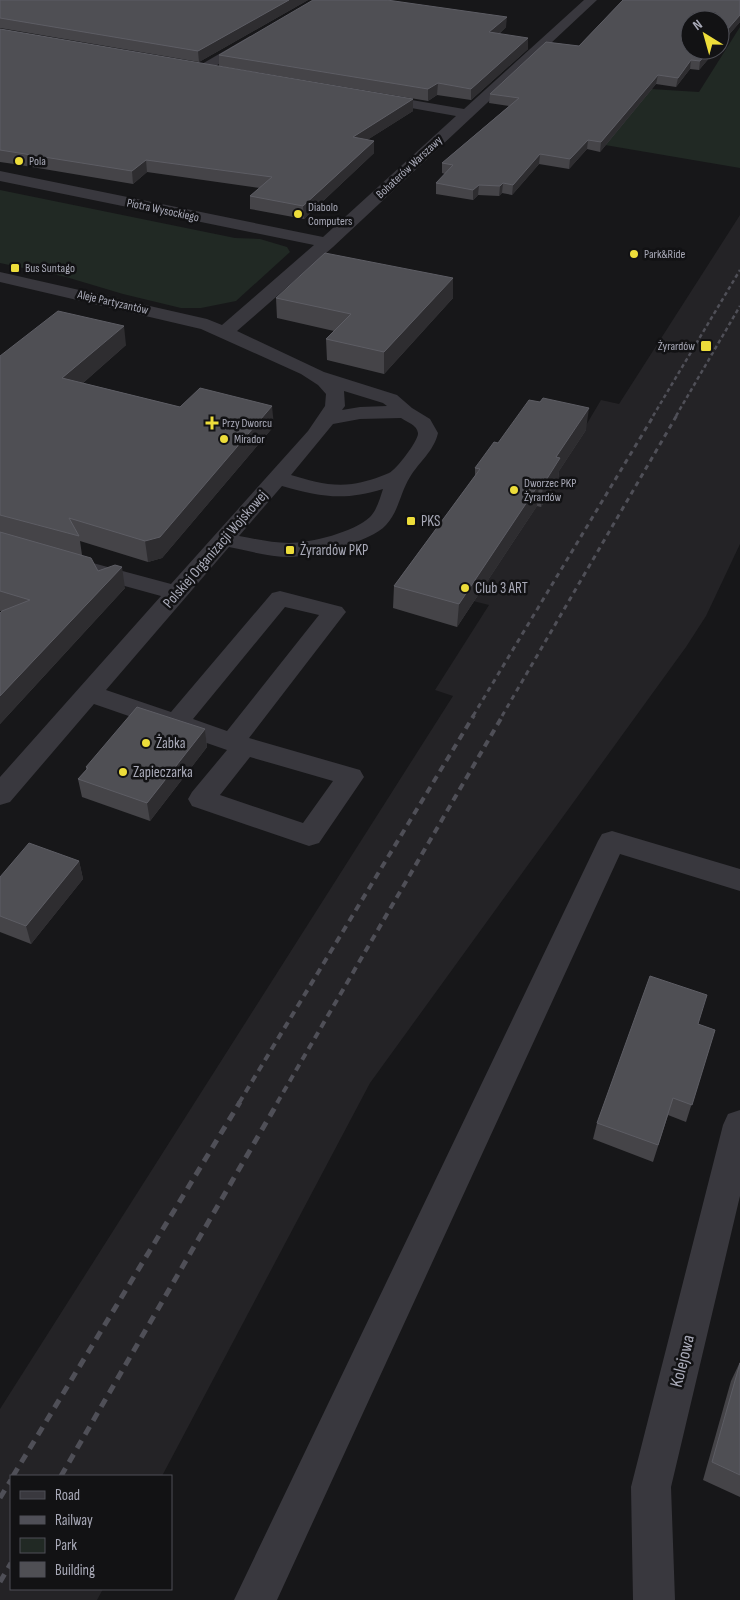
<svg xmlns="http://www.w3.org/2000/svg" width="740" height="1600" font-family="'Sofia Sans Condensed',sans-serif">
	<rect width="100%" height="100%" fill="#171719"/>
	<polygon fill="#242326" points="740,215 740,544 706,616 686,647 370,1083 162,1476 11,1476 11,1589 103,1589 97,1600 0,1600 0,1409 453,696 435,690 489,605 469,600 537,506 541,506 558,481 554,479 601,400 619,404"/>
	<g fill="#212924">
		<polygon points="740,27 740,168 605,145 622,122 635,88 699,92"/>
		<polygon points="0,190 235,238 260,239 287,247 290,252 236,301 201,308 181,308 123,294 66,277 0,263"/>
	</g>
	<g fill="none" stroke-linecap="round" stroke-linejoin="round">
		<g fill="#39383e" fill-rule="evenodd">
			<path d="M584,0H597L333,247L237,331L324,372L397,395L412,408L430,419L438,433C434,451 419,462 410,477C400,493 399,511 386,525C371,542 313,556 290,557C270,557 249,551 229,547L106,690L171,712L272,593L280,591L342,607L346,612L342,617L249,738L360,770L364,777L319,843L309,846L192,806L188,799L192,792L227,750L94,704L10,802L0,805V777L161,596L81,574L77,569L81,564L89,562L171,584L308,431L325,406L326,394L318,385L301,374L201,329L0,282V272L207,319L222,325L314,245L0,181V171L323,237L456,116L372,101L370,98L372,95L377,94L464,109ZM344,391L383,403L387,406L360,407L342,410L345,406ZM401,418C407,422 417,425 418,433C419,440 396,470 389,473C378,478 364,482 352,484C331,487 311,481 291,475L333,424L360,419ZM282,486C320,497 345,501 383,489C380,498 377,510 370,517C354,532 311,543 289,543C273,543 255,539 239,536ZM285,607L319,615L227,731L193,719ZM250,757L333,781L303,823L220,795Z"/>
			<polygon points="250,36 255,37 256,40 255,43 207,71 202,72 195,68"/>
			<polygon points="612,831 740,869 740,891 620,854 277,1600 234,1600 598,841 602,834"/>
			<polygon points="740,1110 740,1196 671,1487 675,1600 633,1600 631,1487 723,1125 728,1114"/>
		</g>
		<g stroke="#4f4f57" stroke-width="2.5" stroke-dasharray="4 3" stroke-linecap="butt">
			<polyline points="653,416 740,270"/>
			<polyline points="676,416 740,306"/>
		</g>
		<g stroke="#4f4f57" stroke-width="3" stroke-dasharray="5 4.5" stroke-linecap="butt">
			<polyline points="473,716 654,415"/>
			<polyline points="502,716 677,415"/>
		</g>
		<g stroke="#4f4f57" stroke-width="4" stroke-dasharray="7 5.5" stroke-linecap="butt">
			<polyline points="239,1103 474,715"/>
			<polyline points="277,1103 503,715"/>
		</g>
		<g stroke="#4f4f57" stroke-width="5" stroke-dasharray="9 7" stroke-linecap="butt">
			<polyline points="13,1476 240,1102"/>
			<polyline points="61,1476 278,1102"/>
			<polyline points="0,1498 11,1480"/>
			<polyline points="0,1582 11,1563"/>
		</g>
	</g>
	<g fill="#454448">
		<polygon points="0,0 308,0 199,62 0,28"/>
		<polygon points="623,0 740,0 740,22 720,45 720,20 690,20 690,50 716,50 699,70 690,69 676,87 656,84 600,152 587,149 569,169 539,164 512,195 502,193 499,196 478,195 473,200 436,194 436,183 445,174 442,173 442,163 509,106 489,103 490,94 546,42 579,46"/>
		<polygon points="506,27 499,34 528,49 471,100 437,95 428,101 219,66 219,55"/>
		<polygon points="0,29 413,99 413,111 367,140 374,141 374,153 304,219 250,209 250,196 260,188 147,172 133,184 14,164 0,162"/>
		<polygon points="276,298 453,298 384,374 327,360 326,339 334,331 277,318"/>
		<polygon points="126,345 83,383 180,407 274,426 162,558 148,562 80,541 82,555 98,571 125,588 0,724 2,611 0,611 0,356"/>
		<polygon points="586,430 559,471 558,480 541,507 537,506 457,627 393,608 394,586 475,476 475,468 498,443"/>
		<polygon points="205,729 207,747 150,821 82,797 78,779 86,770 86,767"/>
		<polygon points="79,861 83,879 31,944 0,932 0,877"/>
		<polygon points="698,1024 715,1030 686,1122 668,1115 653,1162 593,1139 597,1123"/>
		<polygon points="740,1362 740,1497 703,1480 731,1381"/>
	</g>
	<g fill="#2e2d30">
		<polygon points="289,0 308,0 199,62 198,51"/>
		<polygon points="740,15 740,22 720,45 720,38"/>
		<polygon points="507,17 506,27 488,43 489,32"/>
		<polygon points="528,38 528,49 471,100 471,89"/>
		<polygon points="710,50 716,50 699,70 700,61"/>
		<polygon points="691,60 690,69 676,87 678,78"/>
		<polygon points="658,75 656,84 600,152 601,142"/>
		<polygon points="438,83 437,95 428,101 428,89"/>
		<polygon points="413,99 413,111 353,149 353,137"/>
		<polygon points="588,140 587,149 569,169 570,159"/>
		<polygon points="374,141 374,153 304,219 303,206"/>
		<polygon points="540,154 539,164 512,195 513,185"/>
		<polygon points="146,160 147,172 133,184 132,171"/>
		<polygon points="503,183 502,193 499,196 500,186"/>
		<polygon points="479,185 478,195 473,200 473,190"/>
		<polygon points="453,278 453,298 384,374 384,352"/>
		<polygon points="124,326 126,345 66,398 62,378"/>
		<polygon points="272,406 274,426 162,558 148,562 145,541"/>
		<polygon points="589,408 586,430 559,471 558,480 541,507 543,485 556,457"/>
		<polygon points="539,484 537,506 457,627 459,604"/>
		<polygon points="122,567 125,588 0,724 0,696"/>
		<polygon points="205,729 207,747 150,821 147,803"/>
		<polygon points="79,861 83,879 31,944 26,926"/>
	</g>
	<g fill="#4f4f54" stroke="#5d5d64">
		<polygon points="0,0 289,0 198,51 0,18"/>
		<polygon points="313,0 387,0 507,17 489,32 528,38 471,89 438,83 428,89 219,55"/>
		<polygon points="623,0 740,0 740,15 720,38 720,20 690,20 690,50 710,50 700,61 691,60 678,78 658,75 601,142 588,140 570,159 540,154 513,185 503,183 500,186 479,185 473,190 436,183 453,165 442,163 519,98 490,94 546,42 579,46"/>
		<polygon points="0,29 413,99 353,137 374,141 303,206 250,196 272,177 146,160 132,171 0,150"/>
		<polygon points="325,253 453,278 384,352 326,339 351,314 276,298"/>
		<polygon points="58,311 124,326 62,378 180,407 200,388 272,406 160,537 145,541 69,518 79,536 0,515 0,356"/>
		<polygon points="543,398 589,408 556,457 560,458 543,485 539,484 459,604 394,586 480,469 475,468 494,442 498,443 529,400 540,402"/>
		<polygon points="0,532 91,558 98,571 115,565 122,567 0,696 0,613 2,611 30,600 0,591"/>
		<polygon points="137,707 205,729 147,803 78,779 88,768 86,767"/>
		<polygon points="29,843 79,861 26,926 0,916 0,877"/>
		<polygon points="650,976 707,995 698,1024 715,1030 692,1105 673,1098 658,1145 597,1123"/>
		<polygon points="740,1363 740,1475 712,1462"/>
	</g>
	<g fill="#eddd3a" stroke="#121214" stroke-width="2">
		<circle cx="19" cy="161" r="5"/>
		<circle cx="298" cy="214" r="5"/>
		<circle cx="634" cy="254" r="5"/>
		<rect x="10" y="263" width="10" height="10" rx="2.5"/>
		<rect x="700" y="340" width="12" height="12" rx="2.5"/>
		<path d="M209.5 415.5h5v5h5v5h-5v5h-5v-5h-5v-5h5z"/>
		<circle cx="224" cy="439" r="5"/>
		<circle cx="514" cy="490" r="5"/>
		<rect x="406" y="516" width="10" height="10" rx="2.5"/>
		<rect x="285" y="545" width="10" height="10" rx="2.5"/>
		<circle cx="465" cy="588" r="5"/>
		<circle cx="146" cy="743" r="5"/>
		<circle cx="123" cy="772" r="5"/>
	</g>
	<g text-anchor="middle" stroke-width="5" stroke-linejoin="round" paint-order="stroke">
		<g font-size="12" fill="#a9aab8" stroke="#121214" text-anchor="start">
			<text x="29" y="165">Pola</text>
			<text x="308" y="211">Diabolo<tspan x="308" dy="14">Computers</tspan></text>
			<text x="644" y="258">Park&amp;Ride</text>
			<text x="25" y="272">Bus Suntago</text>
			<text x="695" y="350" text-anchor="end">Żyrardów</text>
			<text x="222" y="427">Przy Dworcu</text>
			<text x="234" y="443">Mirador</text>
			<text x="524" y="487">Dworzec PKP<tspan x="524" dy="14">Żyrardów</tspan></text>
		</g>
		<g font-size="12" fill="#a9aab8" stroke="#121214">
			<text transform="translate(409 167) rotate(-43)" y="4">Bohaterów Warszawy</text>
			<text transform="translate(163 210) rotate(12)" y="4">Piotra Wysockiego</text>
			<text transform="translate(113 302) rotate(13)" y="4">Aleje Partyzantów</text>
		</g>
		<g font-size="15" fill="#a9aab8" stroke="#121214" text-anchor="start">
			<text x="421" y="526">PKS</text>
			<text x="300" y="555">Żyrardów PKP</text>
			<text x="475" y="593">Club 3 ART</text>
			<text x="156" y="748">Żabka</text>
			<text x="133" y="777">Zapieczarka</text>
		</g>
		<g font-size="15" fill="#a9aab8" stroke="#121214">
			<text transform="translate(215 549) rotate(-49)" y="5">Polskiej Organizacji Wojskowej</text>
		</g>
		<g font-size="18" fill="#a9aab8" stroke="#121214">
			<text transform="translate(682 1361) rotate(-76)" y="6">Kolejowa</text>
		</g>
	</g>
	<rect x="10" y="1475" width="162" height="115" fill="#121214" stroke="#4e4f56"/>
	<rect x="20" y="1491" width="25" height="8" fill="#39383e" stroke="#4e4f56"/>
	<text x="55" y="1500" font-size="15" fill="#a9aab8">Road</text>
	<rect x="20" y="1516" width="25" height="8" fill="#4f4f57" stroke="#4e4f56"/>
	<text x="55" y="1525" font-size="15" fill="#a9aab8">Railway</text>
	<rect x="20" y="1538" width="25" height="15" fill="#212924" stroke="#4e4f56"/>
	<text x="55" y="1550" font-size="15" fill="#a9aab8">Park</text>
	<rect x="20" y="1562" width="25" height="15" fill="#4f4f54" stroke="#4e4f56"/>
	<text x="55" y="1575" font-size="15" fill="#a9aab8">Building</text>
	<g transform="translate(705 35) rotate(323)"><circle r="24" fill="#121214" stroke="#4e4f56"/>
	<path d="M0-4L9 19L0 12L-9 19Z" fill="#eddd3a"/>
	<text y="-8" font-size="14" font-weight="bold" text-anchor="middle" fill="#a9aab8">N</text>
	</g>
</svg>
